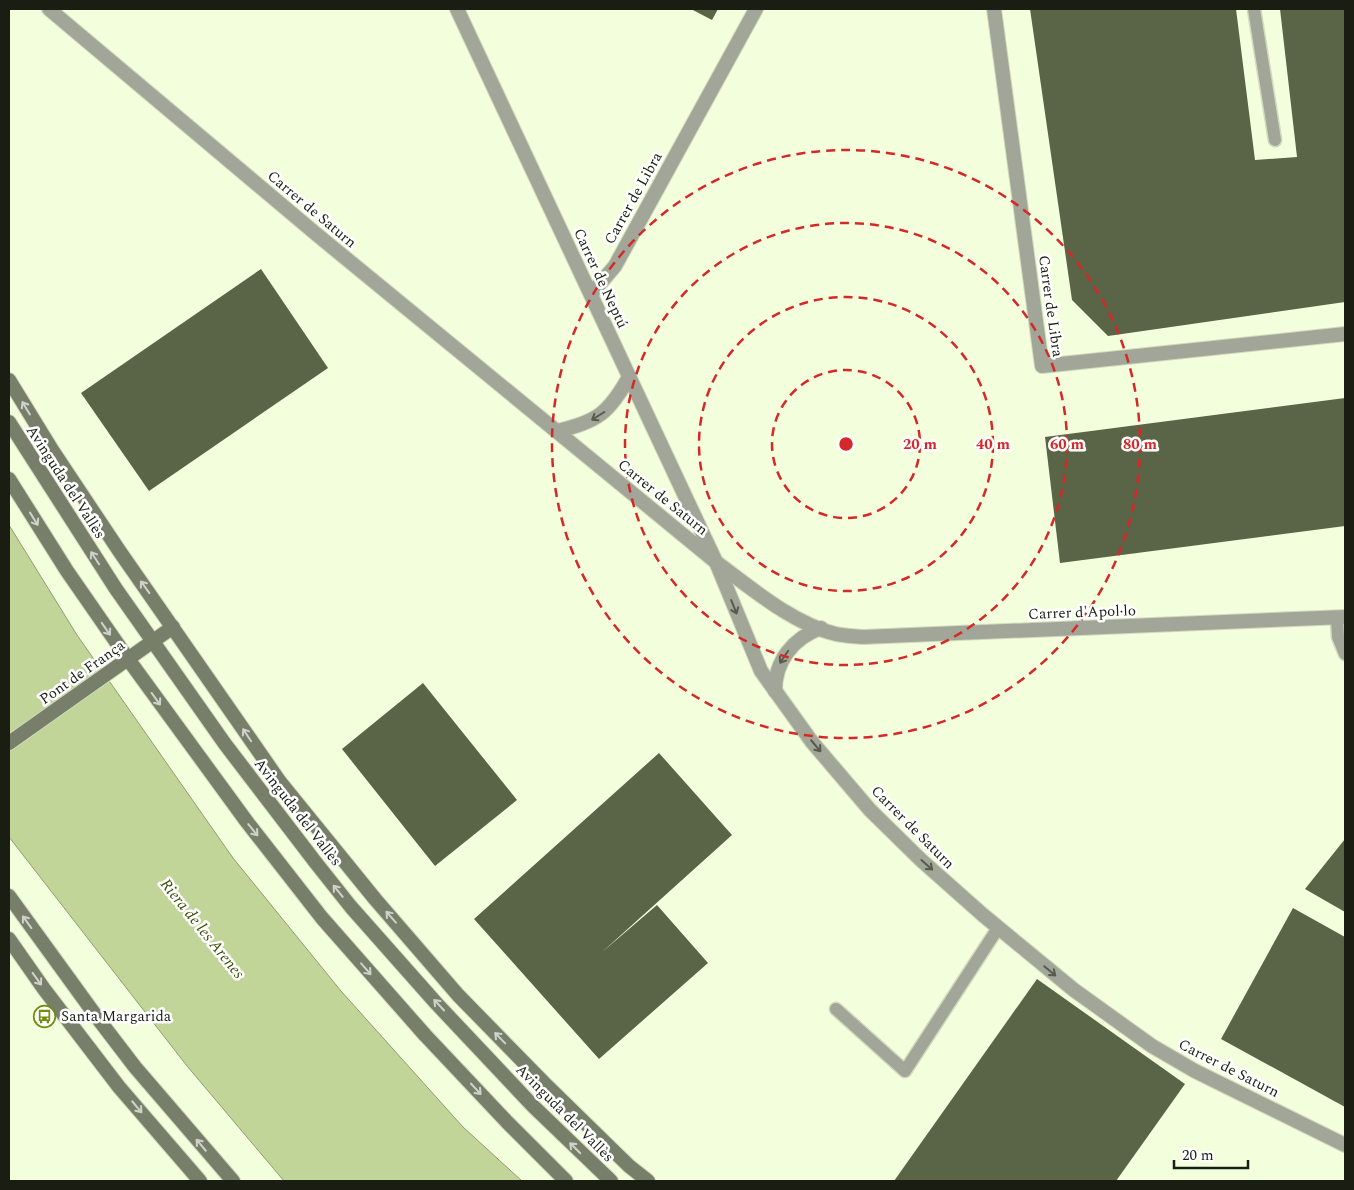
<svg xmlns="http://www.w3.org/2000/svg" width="1354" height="1190" font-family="Spectral,serif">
	<rect width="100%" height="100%" fill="#f3ffdc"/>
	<polygon fill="#c1d599" stroke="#8f9e70" points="9,525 77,635 233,858 341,991 463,1127 522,1181 284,1181 187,1066 9,837"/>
	<g fill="#5a6446">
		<polygon points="691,9 718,9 712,20"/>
		<polygon points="1030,9 1236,9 1255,160 1297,157 1280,9 1345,9 1345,302 1108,336 1072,300"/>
		<polygon points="261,269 328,368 149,491 81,393"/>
		<polygon points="1345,398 1345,526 1060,563 1045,437"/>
		<polygon points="423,683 517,800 435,866 342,749"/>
		<polygon points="659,753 732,835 601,953 657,905 708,963 599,1059 474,919"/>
		<polygon points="1345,839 1345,912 1305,889"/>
		<polygon points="1293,908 1345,937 1345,1107 1221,1039"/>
		<polygon points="1037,979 1185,1084 1116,1181 894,1181"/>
	</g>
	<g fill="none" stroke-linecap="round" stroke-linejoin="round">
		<defs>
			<g id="service">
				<polyline points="1254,9 1275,140"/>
				<polyline points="1337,618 1338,637 1345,654"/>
				<polyline points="836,1009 905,1071 998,928"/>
			</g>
			<g id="minor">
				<path d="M49,9L315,233L716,562C751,588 793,624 836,634C844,636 854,636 863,637L1345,617"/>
				<polyline points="457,9 716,562 761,671 812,742 870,810 921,860 983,915 1074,990 1152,1046 1195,1071 1345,1145"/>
				<polyline points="994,9 1042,366 1345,334"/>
				<polyline points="591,294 615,266 756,9"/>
				<path d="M557,431C597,422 609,413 629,377"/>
				<path d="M775,691C775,661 793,638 821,628"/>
			</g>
			<g id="secondary">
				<polyline points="9,380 52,450 120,552 280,782 375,899 458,995 544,1083 629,1166 648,1181"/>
				<polyline points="9,422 116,589 225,744 316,863 351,907 436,1003 533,1106 611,1181"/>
				<polyline points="9,479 67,571 128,659 247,822 322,918 425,1035 507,1122 566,1181"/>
				<polyline points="9,743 173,627"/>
				<polyline points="9,896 99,1020 135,1067 233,1181"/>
				<polyline points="9,939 44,989 119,1087 200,1181"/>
			</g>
		</defs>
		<use href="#service" stroke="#d0dbbc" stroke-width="15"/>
		<use href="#minor" stroke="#d0dbbc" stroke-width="16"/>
		<use href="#secondary" stroke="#d0dbbc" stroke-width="16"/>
		<use href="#service" stroke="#a1a698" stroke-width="12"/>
		<use href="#minor" stroke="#a1a698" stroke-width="14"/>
		<use href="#secondary" stroke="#777f6a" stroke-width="14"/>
	</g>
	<defs><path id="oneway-shaft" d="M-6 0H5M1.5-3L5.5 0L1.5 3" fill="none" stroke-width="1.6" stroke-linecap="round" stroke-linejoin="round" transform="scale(1.25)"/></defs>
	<g stroke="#cfd2cb">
		<use href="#oneway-shaft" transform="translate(26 408) rotate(-121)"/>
		<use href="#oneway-shaft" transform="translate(34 519) rotate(58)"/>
		<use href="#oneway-shaft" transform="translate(95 558) rotate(-123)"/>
		<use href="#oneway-shaft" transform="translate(145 587) rotate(-126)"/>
		<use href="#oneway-shaft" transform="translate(106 629) rotate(55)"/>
		<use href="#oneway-shaft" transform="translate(156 699) rotate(54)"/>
		<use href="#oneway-shaft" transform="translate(247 735) rotate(-124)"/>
		<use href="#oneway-shaft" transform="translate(253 830) rotate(51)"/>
		<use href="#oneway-shaft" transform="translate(338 891) rotate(-129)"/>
		<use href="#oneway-shaft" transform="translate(391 917) rotate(-131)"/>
		<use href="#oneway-shaft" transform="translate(27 922) rotate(-126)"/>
		<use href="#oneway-shaft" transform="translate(366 969) rotate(49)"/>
		<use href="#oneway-shaft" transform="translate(37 979) rotate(54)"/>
		<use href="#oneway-shaft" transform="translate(439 1005) rotate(-133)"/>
		<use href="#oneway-shaft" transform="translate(500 1038) rotate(-134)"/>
		<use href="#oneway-shaft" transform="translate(476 1089) rotate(47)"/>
		<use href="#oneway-shaft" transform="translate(137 1107) rotate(50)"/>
		<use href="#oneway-shaft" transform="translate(201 1145) rotate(-130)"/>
		<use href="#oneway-shaft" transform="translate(575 1148) rotate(-135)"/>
	</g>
	<g stroke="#575b4e">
		<use href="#oneway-shaft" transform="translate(598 416) rotate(148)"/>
		<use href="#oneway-shaft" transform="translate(734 607) rotate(68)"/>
		<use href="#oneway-shaft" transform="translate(784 657) rotate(124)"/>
		<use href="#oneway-shaft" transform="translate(816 746) rotate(50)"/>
		<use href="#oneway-shaft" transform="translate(927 865) rotate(42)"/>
		<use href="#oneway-shaft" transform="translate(1050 971) rotate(40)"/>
	</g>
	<g fill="none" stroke="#d62828" stroke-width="2.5" stroke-dasharray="9 6">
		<circle cx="846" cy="444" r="74"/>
		<circle cx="846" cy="444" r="147"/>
		<circle cx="846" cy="444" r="221"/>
		<circle cx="846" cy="444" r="294"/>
	</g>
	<defs>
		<symbol id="bus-ring" viewBox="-11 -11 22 22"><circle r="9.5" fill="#fff" stroke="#708d0c" stroke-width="1.5"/><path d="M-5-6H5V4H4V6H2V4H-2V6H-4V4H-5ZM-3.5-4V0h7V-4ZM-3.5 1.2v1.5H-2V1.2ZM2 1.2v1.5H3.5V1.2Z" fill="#708d0c"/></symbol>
	</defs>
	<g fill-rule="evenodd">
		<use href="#bus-ring" x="32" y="1004" width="25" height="25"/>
	</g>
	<g text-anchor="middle" stroke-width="5" stroke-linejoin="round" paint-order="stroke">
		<g font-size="15" fill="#1a1e12" stroke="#fff">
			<text transform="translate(633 198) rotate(-61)" y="5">Carrer de Libra</text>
			<text transform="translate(312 209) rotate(40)" y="5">Carrer de Saturn</text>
			<text transform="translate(601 278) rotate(65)" y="5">Carrer de Neptú</text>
			<text transform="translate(1051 306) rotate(82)" y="5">Carrer de Libra</text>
			<text transform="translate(66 482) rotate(57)" y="5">Avinguda del Vallès</text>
			<text transform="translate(663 497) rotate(39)" y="5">Carrer de Saturn</text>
			<text transform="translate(1082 612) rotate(-2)" y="5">Carrer d'Apol·lo</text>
			<text transform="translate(82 672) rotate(-35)" y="5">Pont de França</text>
			<text transform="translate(298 812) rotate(52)" y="5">Avinguda del Vallès</text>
			<text transform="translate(913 827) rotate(45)" y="5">Carrer de Saturn</text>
			<text transform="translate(1229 1068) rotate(27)" y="5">Carrer de Saturn</text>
			<text transform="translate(565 1113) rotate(45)" y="5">Avinguda del Vallès</text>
		</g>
		<g font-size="15" fill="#1a1e12" stroke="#fff" text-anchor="start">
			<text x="61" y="1021">Santa Margarida</text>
		</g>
		<g font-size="16" font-style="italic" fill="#3c4d08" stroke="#fff">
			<text transform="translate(203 928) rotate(51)" y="6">Riera de les Arenes</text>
		</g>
	</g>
	<circle cx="846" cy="444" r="8" fill="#d62828" stroke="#fff" stroke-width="2.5"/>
	<g font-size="15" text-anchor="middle" font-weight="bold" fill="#d62828" stroke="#fff" stroke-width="5" stroke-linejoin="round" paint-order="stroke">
		<text x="920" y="449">20 m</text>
		<text x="993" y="449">40 m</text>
		<text x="1067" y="449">60 m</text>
		<text x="1140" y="449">80 m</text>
	</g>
	<rect width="1354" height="1190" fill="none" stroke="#1a1e12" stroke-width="20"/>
	<path d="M1174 1160v8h74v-8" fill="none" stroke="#1a1e12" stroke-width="2.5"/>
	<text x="1182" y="1160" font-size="15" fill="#1a1e12" stroke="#ffffff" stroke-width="4" paint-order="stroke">20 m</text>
</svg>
